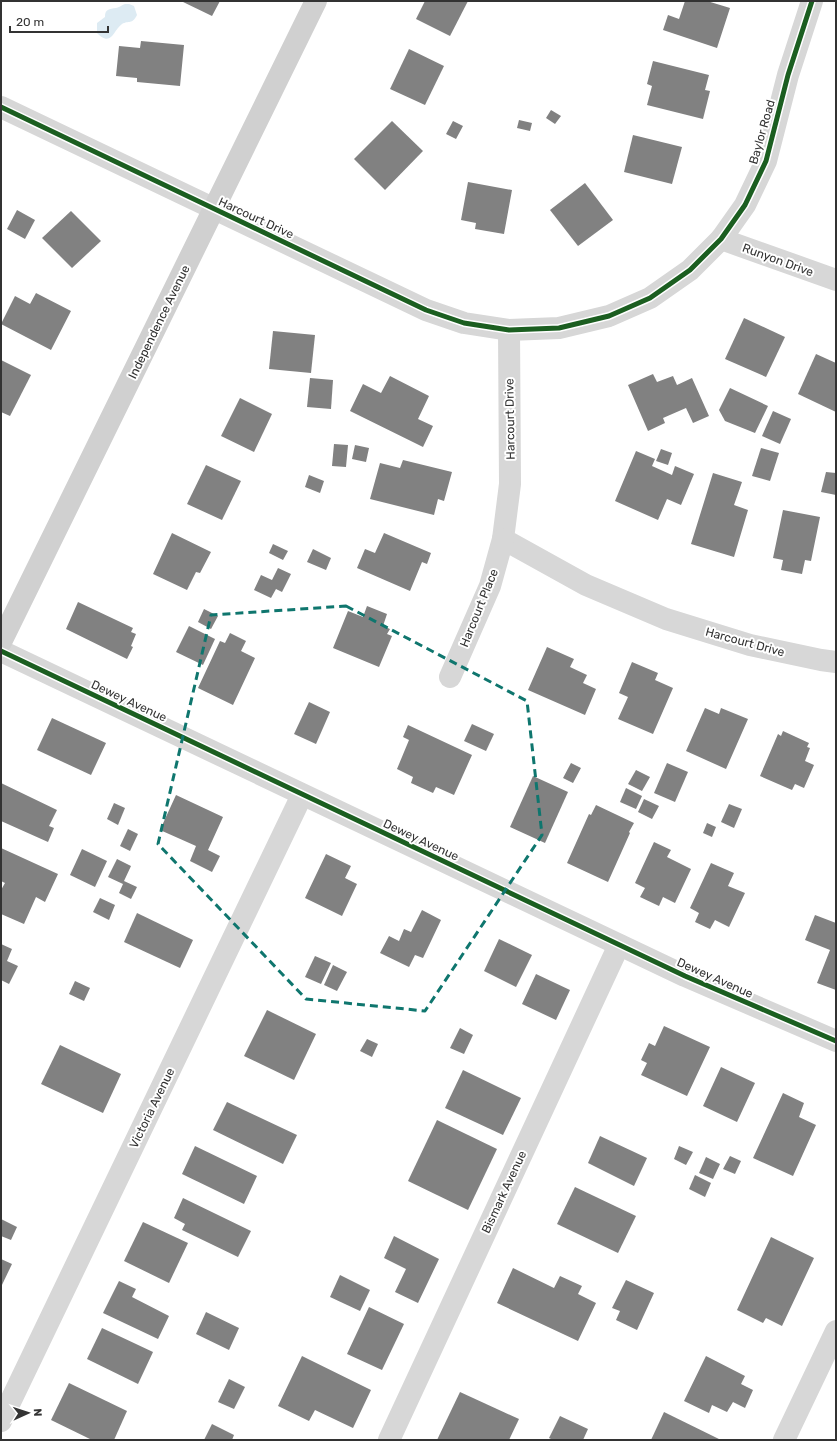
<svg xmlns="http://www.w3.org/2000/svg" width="837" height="1441" font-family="Rubik,sans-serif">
	<rect width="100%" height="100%" fill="#fff"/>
	<path fill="#ddebf3" d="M125,4H129L134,6L137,15C132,25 129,20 122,24C113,30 112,48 97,33V23L105,17C105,9 109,9 116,8C118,8 122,5 125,4Z"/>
	<g fill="#818181">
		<polygon points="181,1 220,1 212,16"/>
		<polygon points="425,1 468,1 450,36 416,19"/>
		<polygon points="685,1 707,1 730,8 717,48 663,30 668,15 679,19"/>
		<polygon points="141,41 184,45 180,86 137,82 137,78 116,76 119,46 140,48"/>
		<polygon points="409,49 444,66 425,105 390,89"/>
		<polygon points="653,61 709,75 705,90 710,91 703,119 647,105 652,86 647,84"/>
		<polygon points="551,110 561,116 555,124 546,118"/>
		<polygon points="519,120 532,123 530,131 517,128"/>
		<polygon points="392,121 423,151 385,190 354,159"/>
		<polygon points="453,121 463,126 456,139 446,134"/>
		<polygon points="633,135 682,147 672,184 624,172"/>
		<polygon points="468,182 512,190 504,234 475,229 476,223 461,220"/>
		<polygon points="585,183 613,220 578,246 550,210"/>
		<polygon points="17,210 35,220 25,239 7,229"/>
		<polygon points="71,211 101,241 72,268 42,238"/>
		<polygon points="36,293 71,311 51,350 1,324 15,296 30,304"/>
		<polygon points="744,318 785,337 766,377 725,359"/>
		<polygon points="273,331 315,335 311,373 269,369"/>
		<polygon points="816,354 836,363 836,412 798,394"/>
		<polygon points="1,360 31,375 10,416 1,412"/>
		<polygon points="653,374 657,382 673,376 677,385 692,378 709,416 693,423 686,408 663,418 665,423 648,431 628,385"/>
		<polygon points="390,376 429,396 418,419 433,426 423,447 350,411 363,384 381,393"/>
		<polygon points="310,378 333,380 331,409 307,407"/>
		<polygon points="730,388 768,406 755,433 725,421 719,410"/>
		<polygon points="240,398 272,414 254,452 221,436"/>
		<polygon points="773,411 791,419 780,444 762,436"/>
		<polygon points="334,444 348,445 346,467 332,466"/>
		<polygon points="355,445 369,448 366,462 352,459"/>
		<polygon points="761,448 779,453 770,481 752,476"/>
		<polygon points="661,449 672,453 668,465 656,461"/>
		<polygon points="636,451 655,459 652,466 672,475 675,466 694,474 681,505 667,499 658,520 615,501"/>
		<polygon points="403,460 452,472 444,501 438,499 434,515 370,499 380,463 400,468"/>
		<polygon points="206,465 241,481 222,520 187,504"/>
		<polygon points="826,472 836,473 836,495 821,492"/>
		<polygon points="713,473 742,482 734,505 748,510 734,557 691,544"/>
		<polygon points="309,475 324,481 320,493 305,487"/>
		<polygon points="783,510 820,517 811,561 805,560 802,574 781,570 783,560 773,558"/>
		<polygon points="172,533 211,552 200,573 196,572 187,590 153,574"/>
		<polygon points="384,533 431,553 427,564 422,562 410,591 357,568 365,549 375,553"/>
		<polygon points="273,544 288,551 283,560 269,553"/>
		<polygon points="313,549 331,558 326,570 307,562"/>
		<polygon points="278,568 291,574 282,592 276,589 271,598 254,590 261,575 272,580"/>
		<polygon points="78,602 133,628 131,632 136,634 131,646 133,647 127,659 66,629"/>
		<polygon points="367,606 387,614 383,626 390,629 387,634 392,636 379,667 333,648 348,611 363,617"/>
		<polygon points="204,609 218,616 211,629 198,622"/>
		<polygon points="189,626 215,639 203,665 176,652"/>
		<polygon points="230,633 246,641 241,651 255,658 233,705 198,688 220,641 225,643"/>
		<polygon points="547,647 574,659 570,667 587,675 583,683 596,689 585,715 528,690"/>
		<polygon points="632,662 658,673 655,680 673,688 653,734 618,719 628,697 619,693"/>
		<polygon points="309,702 330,712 316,744 294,734"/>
		<polygon points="705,708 719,714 721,708 748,719 726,769 686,751"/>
		<polygon points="52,718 106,743 91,775 37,750"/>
		<polygon points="472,724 494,734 486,751 464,741"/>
		<polygon points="408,725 472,755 454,795 436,787 433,793 411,783 413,777 397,769 409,740 403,737"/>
		<polygon points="783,731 809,743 807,747 810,748 805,761 814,765 804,788 795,784 792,790 760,776 778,734 781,736"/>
		<polygon points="571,763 581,768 573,783 563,778"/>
		<polygon points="667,763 688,772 675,802 654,793"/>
		<polygon points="636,770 650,777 642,791 628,784"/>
		<polygon points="533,776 568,792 545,843 510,827"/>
		<polygon points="1,783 57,810 49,826 54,828 48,842 1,821"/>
		<polygon points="626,788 642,796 636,809 620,802"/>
		<polygon points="176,795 223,817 208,850 220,856 212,872 190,861 196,846 160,830"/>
		<polygon points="644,799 659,806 652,819 638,812"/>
		<polygon points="114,803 125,808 118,825 107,819"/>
		<polygon points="729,804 742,809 734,828 721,822"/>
		<polygon points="596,805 634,823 629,832 630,833 608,882 567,863 589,814 591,815"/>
		<polygon points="707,823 716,827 712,837 703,833"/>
		<polygon points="128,829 138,834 130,851 120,846"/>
		<polygon points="654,842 671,850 667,857 691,869 675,903 663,897 659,906 640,897 645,888 635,883"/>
		<polygon points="1,848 58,874 45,902 36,897 24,924 1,914 1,890 5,883 1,881"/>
		<polygon points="82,849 107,861 95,887 70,875"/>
		<polygon points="326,854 351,866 345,878 357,884 342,916 305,898"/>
		<polygon points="117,859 131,866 124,881 137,887 131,899 119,893 123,884 108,877"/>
		<polygon points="711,863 734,873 728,886 745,893 729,927 715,920 710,929 695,922 699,913 690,908"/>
		<polygon points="100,898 115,905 109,920 93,912"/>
		<polygon points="422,910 441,920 423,958 415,955 409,967 380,953 389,936 399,941 404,929 411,932"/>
		<polygon points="137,913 193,940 180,968 124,942"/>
		<polygon points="815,915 836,923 836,990 817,983 830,950 805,940"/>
		<polygon points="499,939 532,955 516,987 484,971"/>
		<polygon points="1,944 12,949 7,961 18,966 9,984 1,980"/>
		<polygon points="315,956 331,963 321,984 305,977"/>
		<polygon points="333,965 347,972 337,991 324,985"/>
		<polygon points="536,974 570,990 556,1020 522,1004"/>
		<polygon points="75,981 90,988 84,1001 69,994"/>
		<polygon points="267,1010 316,1034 294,1080 244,1056"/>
		<polygon points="664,1026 710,1047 687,1096 641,1075 647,1063 641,1060 649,1043 655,1046"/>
		<polygon points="460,1028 473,1035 464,1054 450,1048"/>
		<polygon points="367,1039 378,1044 372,1057 360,1051"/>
		<polygon points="60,1045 121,1074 103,1113 41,1084"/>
		<polygon points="721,1067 755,1083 737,1122 703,1106"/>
		<polygon points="463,1070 521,1098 503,1135 445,1108"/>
		<polygon points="783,1093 804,1103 799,1117 816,1125 793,1176 753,1158"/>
		<polygon points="227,1102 297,1135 283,1164 213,1130"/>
		<polygon points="437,1120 497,1149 468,1210 408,1181"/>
		<polygon points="600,1136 647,1158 634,1186 588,1163"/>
		<polygon points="195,1146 257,1176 244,1204 182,1174"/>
		<polygon points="679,1146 693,1152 686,1165 674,1159"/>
		<polygon points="730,1156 741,1161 735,1174 723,1169"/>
		<polygon points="706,1157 720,1164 713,1179 699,1173"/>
		<polygon points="695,1175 711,1183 705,1197 689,1189"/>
		<polygon points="575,1187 636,1216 618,1253 557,1224"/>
		<polygon points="183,1198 251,1231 238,1257 182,1230 185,1224 174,1218"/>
		<polygon points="1,1219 17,1227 11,1240 1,1236"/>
		<polygon points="143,1222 188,1243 169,1283 124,1261"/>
		<polygon points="394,1236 439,1259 418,1303 395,1292 406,1269 384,1258"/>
		<polygon points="771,1237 814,1258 782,1326 766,1318 763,1323 737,1310"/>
		<polygon points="1,1259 12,1264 1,1287"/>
		<polygon points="513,1268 554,1288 560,1276 582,1286 578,1294 596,1303 578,1341 497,1303"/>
		<polygon points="340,1275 370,1290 360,1311 330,1297"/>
		<polygon points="626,1280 654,1293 637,1330 616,1320 620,1311 612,1308"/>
		<polygon points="119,1281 136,1289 132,1297 169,1316 158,1339 103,1313"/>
		<polygon points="369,1307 404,1324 382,1370 347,1354"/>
		<polygon points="206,1312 239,1328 229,1350 196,1334"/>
		<polygon points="102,1328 153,1352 138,1384 87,1359"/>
		<polygon points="302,1356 371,1390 353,1428 315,1410 309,1421 278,1406"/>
		<polygon points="706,1356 745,1376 741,1384 753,1390 745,1408 733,1402 727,1412 712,1405 709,1413 684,1401"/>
		<polygon points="229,1379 245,1387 234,1409 218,1402"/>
		<polygon points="69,1383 127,1411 114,1440 92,1440 51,1420"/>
		<polygon points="460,1392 519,1419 509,1440 437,1440"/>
		<polygon points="664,1412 721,1440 651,1440"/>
		<polygon points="560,1416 588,1429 583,1440 553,1440 549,1438"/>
		<polygon points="212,1424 234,1435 232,1440 204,1440"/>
	</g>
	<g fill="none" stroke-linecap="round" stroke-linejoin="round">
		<g stroke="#d7d7d7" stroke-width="22">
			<polyline points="1,107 426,310 464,323 509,330 559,328 609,316 650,298 690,270 721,239 745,205 766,161 788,75 812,1"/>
			<polyline points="721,239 836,280"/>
			<polyline points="509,330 510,484 503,539 586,585 666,619 750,645 821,660 836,662"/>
			<polyline points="1,651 685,976 836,1041"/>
			<polyline points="450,677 490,586 503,539"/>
			<polyline points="1,1421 302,795"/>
			<polyline points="389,1440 619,945"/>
			<polyline points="784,1440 836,1331"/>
		</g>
		<polyline stroke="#d0d0d0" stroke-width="22" points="1,642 316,1"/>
		<defs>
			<g id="cycleway">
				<polyline points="1,107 426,310 464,323 509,330 559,328 609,316 650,298 690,270 721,239 745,205 766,161 788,75 812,1"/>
				<polyline points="1,651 685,976 836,1041"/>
			</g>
		</defs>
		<use href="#cycleway" stroke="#fff" stroke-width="8"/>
		<use href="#cycleway" stroke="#1b5e20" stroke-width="5"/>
	</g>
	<path fill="none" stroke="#0f766e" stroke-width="3" stroke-dasharray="8 5" stroke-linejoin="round" d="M346,606L527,701L542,835L425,1011L306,999L158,844L211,615Z"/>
	<g text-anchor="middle" stroke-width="4" stroke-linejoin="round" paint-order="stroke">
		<g font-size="12" fill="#333" stroke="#fff">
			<text transform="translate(762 132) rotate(-74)" y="4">Baylor Road</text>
			<text transform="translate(256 218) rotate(25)" y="4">Harcourt Drive</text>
			<text transform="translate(778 260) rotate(20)" y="4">Runyon Drive</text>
			<text transform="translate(159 322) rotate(-64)" y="4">Independence Avenue</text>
			<text transform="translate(510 419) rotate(-91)" y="4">Harcourt Drive</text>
			<text transform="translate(479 608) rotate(-68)" y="4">Harcourt Place</text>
			<text transform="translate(745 642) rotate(15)" y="4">Harcourt Drive</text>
			<text transform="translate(129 701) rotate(25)" y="4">Dewey Avenue</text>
			<text transform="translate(421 840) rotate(25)" y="4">Dewey Avenue</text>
			<text transform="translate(715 978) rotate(24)" y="4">Dewey Avenue</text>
			<text transform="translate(152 1108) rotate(-64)" y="4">Victoria Avenue</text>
			<text transform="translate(504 1192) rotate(-65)" y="4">Bismark Avenue</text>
		</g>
	</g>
	<rect width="837" height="1441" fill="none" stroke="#333333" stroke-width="4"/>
	<g transform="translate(28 1413) rotate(87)" stroke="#ffffff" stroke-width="3" paint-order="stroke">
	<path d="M0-3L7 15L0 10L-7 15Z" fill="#333333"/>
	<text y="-6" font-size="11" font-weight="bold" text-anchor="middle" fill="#333333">N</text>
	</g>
	<path d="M10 26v6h98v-6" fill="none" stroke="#333333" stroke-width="2"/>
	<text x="16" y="26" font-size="12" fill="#333333" stroke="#ffffff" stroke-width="3" paint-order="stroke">20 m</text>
</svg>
